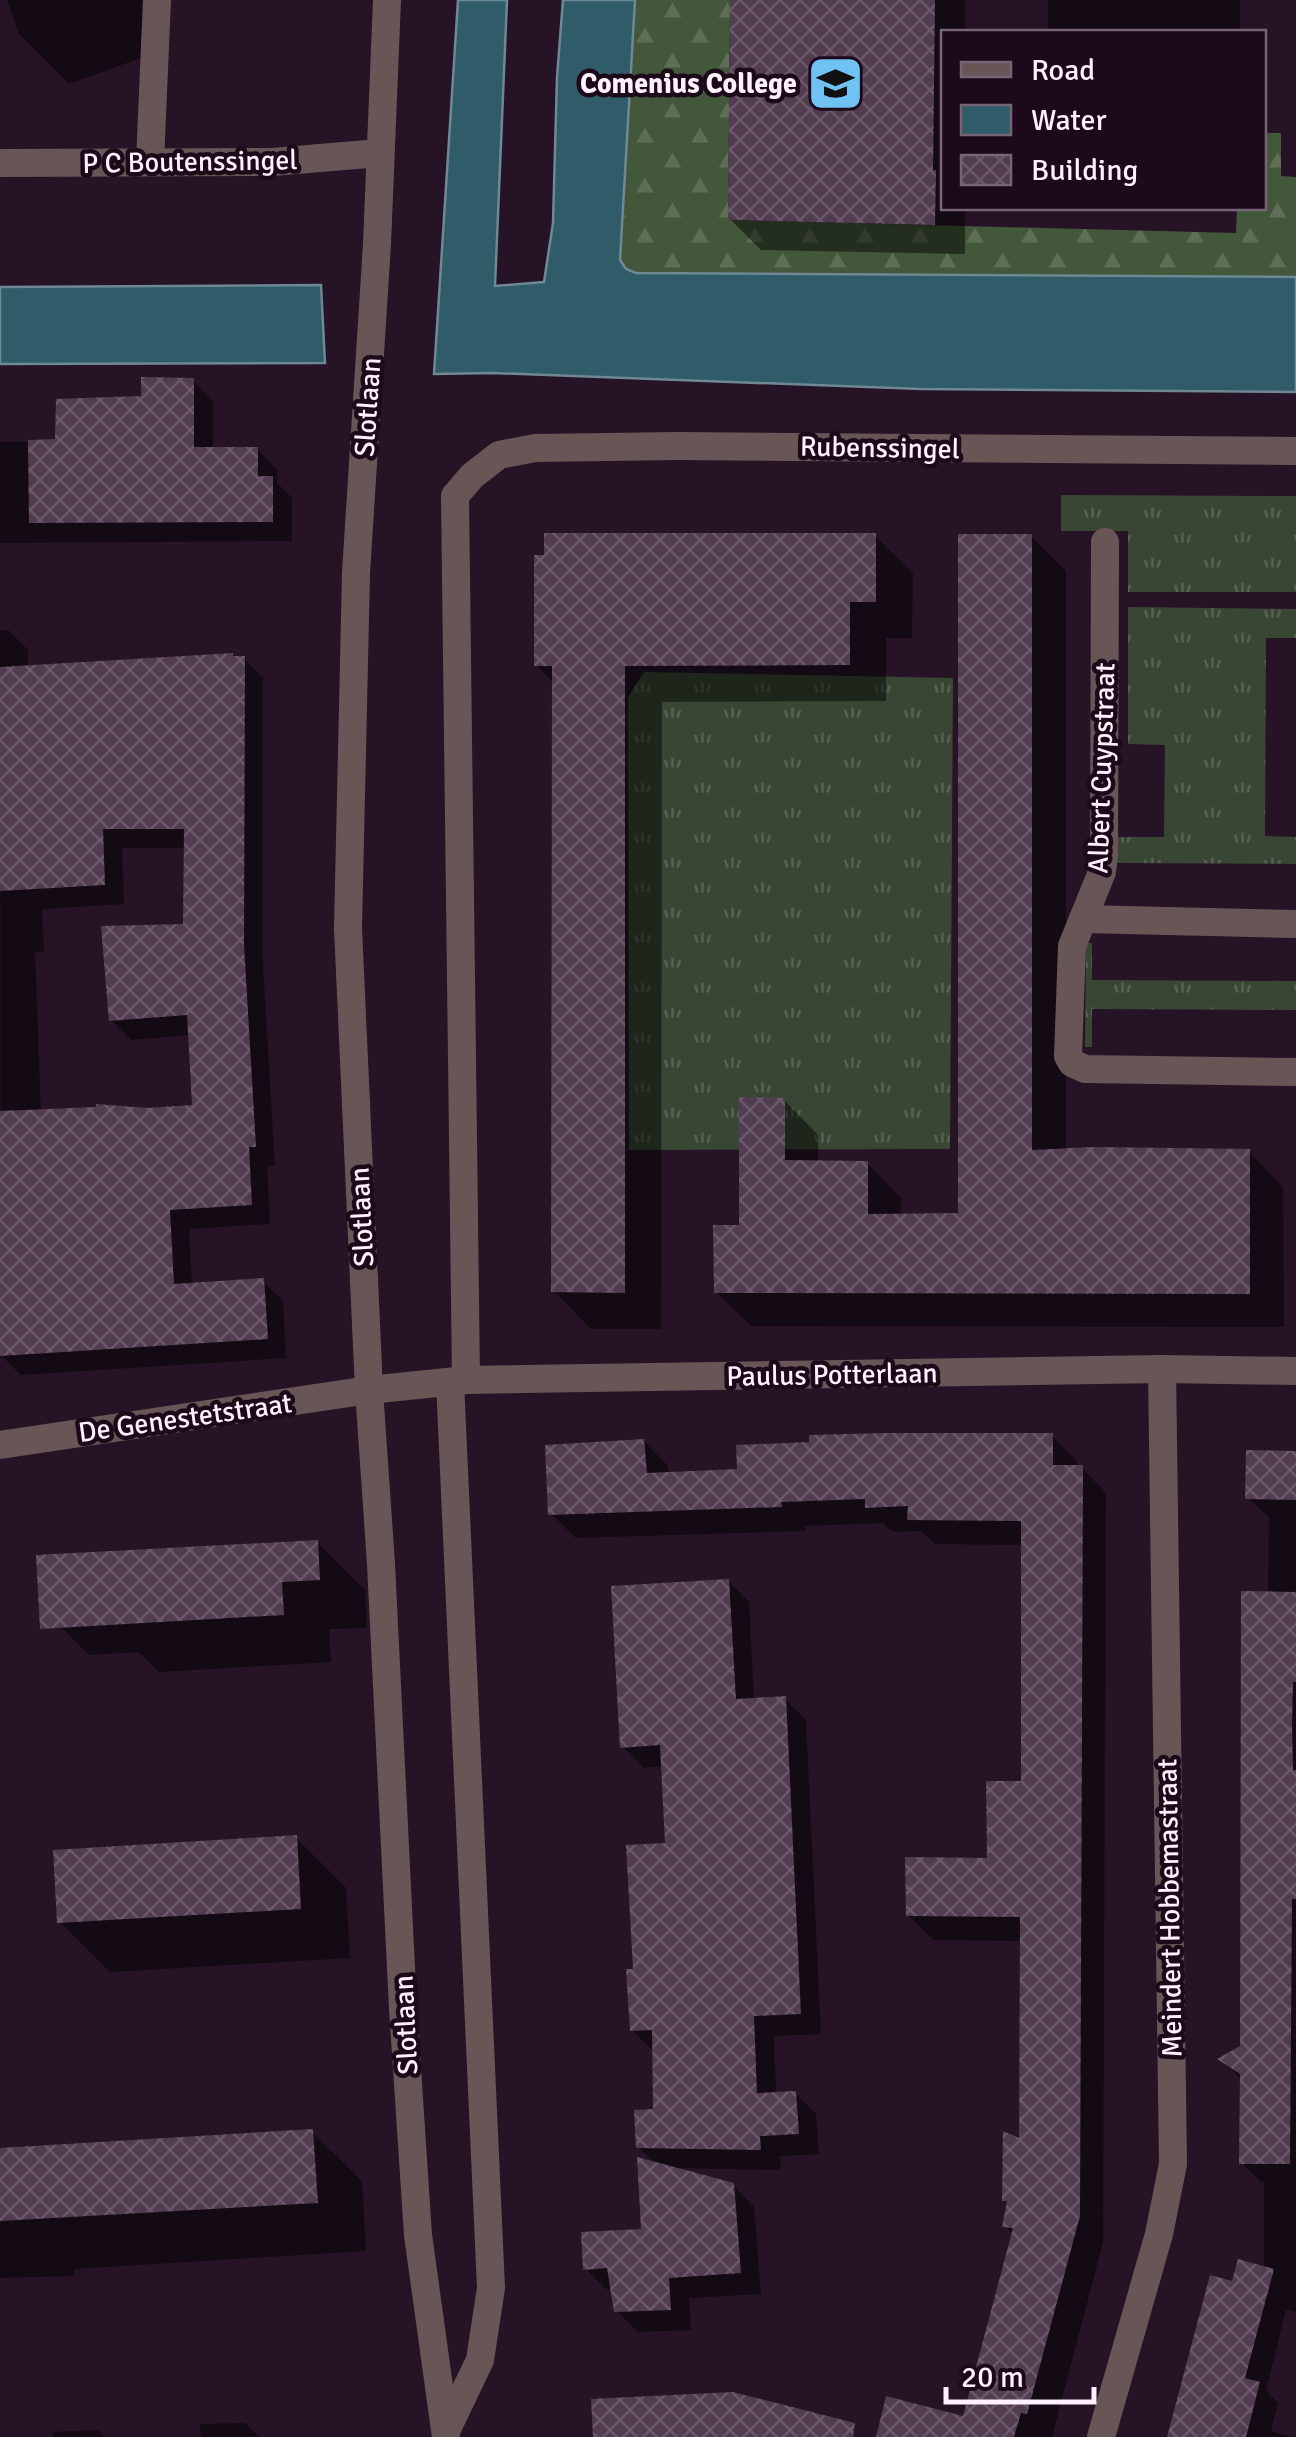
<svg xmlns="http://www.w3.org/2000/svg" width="1296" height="2437" font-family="Signika,sans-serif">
	<defs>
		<pattern id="grass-tufts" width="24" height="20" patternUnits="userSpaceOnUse" patternTransform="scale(2.5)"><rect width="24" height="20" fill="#394633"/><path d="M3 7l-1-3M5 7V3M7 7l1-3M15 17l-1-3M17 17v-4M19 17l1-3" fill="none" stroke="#576151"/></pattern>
		<pattern id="forest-firs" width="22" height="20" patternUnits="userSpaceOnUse" patternTransform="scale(2.5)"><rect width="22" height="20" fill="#43573a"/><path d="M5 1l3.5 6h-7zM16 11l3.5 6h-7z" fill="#5f6f57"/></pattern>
		<pattern id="building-cross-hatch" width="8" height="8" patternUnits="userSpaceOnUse" patternTransform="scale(2.5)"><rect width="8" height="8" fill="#513c50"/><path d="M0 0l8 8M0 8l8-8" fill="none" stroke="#6b586a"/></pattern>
	</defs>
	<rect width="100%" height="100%" fill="#261325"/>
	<g fill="url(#grass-tufts)">
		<polygon points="1061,495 1296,496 1296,592 1128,592 1128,531 1061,531"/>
		<polygon points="1128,607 1296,609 1296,638 1266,638 1265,836 1296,837 1296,864 1117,863 1117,837 1164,837 1165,745 1128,744"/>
		<polygon points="644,672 953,678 950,1149 629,1150 628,697"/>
		<polygon points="1086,943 1092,943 1092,980 1296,981 1296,1010 1092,1009 1092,1047 1085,1047"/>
	</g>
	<polygon fill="url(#forest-firs)" points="635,0 730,0 728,220 1236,233 1237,208 1264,208 1264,133 1281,133 1281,176 1296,177 1296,277 635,273 625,269 620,260"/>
	<g fill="#305b68" stroke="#6e8894" stroke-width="2.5">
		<polygon points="458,0 507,0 495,286 544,282 553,223 557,77 563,0 635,0 620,260 626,269 636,273 1296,277 1296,392 921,389 492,373 434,374"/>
		<polygon points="321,285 325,363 0,364 0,287"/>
	</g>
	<g fill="#0007" fill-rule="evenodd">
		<polygon points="7,0 145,0 163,50 69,84 19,34"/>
		<polygon points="733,0 965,0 965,32 944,32 944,208 965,208 965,254 761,250 730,219"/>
		<polygon points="1048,0 1240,0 1240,32 1051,32 1048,29"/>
		<polygon points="193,381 213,401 213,450 257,449 277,470 277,483 292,498 292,541 0,543 0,442 58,442 144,399"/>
		<polygon points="875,536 913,573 912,638 886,638 886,701 662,702 661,1329 591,1329 554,1291 554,683 536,665 546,558"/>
		<polygon points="1031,536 1066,571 1066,1151 1249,1152 1283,1187 1284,1327 751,1326 716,1292 742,1227 784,1100 818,1135 818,1163 867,1163 901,1198 901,1216 961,1216"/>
		<path d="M0,630H8L28,650V668L243,658L263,678V966L275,1166H267L270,1224L189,1229L192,1285L263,1281L283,1301L286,1358L21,1375L1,1355ZM122,848H186V926L111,1020L131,1040L190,1035L195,1108L148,1111L41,1112L35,952L44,951L42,909L124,904Z"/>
		<polygon points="1052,1436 1077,1461 1077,1468 1082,1468 1106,1493 1103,2242 1052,2437 878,2437 965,2419 1014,2235 1005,2226 1009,2204 1005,2200 1022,2142 1023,1941 933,1940 908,1915 990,1861 1023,1784 1024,1545 935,1544 921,1531 893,1532 883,1523 805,1526 806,1531 576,1538 551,1514 644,1441 668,1466 669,1474 739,1472"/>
		<polygon points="1296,1453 1296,2312 1286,2310 1266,2391 1278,2403 1271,2431 1292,2437 1169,2437 1234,2284 1264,2268 1264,2182 1261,2182 1242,2163 1242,2080 1221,2060 1242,2048 1268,1594 1269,1517 1248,1498"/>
		<polygon points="317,1542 365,1590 367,1628 329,1629 331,1662 159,1672 139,1652 89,1655 41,1607"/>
		<polygon points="728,1581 749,1602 754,1701 785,1699 806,1720 821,2034 774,2036 776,2094 795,2093 816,2114 819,2154 780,2156 781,2170 675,2168 733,2185 754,2207 761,2294 689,2298 691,2330 638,2332 617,2311 613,2289 606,2289 585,2268 644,2231 657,2165 638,2147 656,2111 653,2051 632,2030 636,1971 668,1845 664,1766 644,1768 623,1747"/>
		<polygon points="296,1838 346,1888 350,1958 110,1972 60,1922"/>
		<polygon points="312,2132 362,2181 366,2251 74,2269 75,2276 0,2278 0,2150"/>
		<polygon points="245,2423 259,2437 201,2437 200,2424"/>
		<polygon points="98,2430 105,2437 53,2437 53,2432"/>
	</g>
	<g fill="url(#building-cross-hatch)">
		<polygon points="730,0 935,0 933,170 936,170 935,225 728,220"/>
		<polygon points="141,377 194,378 194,447 258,447 258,476 273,476 273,522 29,523 28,440 55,439 56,399 141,396"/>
		<polygon points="544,533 876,533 876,602 850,602 850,665 625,666 625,1293 551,1292 552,666 534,666 534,555 544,555"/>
		<polygon points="958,534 1032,534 1032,1150 1092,1147 1250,1149 1250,1294 714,1293 713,1225 739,1225 739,1097 785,1098 785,1160 868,1161 868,1214 958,1213"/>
		<polygon points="233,653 233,656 245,656 244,945 256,1147 249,1147 252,1205 170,1210 174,1284 264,1278 268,1339 0,1356 0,1111 96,1107 96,1104 148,1108 192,1105 187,1015 109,1021 101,926 183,924 184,829 103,829 105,885 0,891 0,667"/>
		<polygon points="884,1433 1053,1433 1053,1465 1083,1465 1080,2216 1027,2414 1021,2413 1014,2437 876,2437 886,2396 963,2416 1013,2228 1002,2227 1007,2201 1002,2201 1003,2131 1019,2138 1020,1917 906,1916 905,1857 987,1858 986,1781 1021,1781 1021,1521 907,1520 908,1506 865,1508 865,1499 781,1502 782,1507 548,1515 545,1445 644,1439 647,1473 737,1469 736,1445 809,1442 809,1435"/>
		<polygon points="1246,1450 1296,1451 1296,1500 1245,1499"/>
		<polygon points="318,1540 320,1580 282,1582 284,1615 40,1629 36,1555"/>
		<polygon points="729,1579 736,1699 786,1696 801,2014 754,2016 757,2093 796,2091 799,2134 760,2136 761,2150 636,2148 634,2110 653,2109 652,2030 630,2031 626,1969 633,1969 626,1845 665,1843 660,1745 620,1748 611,1586"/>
		<polygon points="1241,1591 1296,1592 1296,1682 1293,1682 1292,1725 1293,1770 1296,1770 1296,1899 1292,1899 1290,2164 1239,2164 1240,2074 1217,2059 1240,2046"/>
		<polygon points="297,1835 301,1909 57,1923 53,1850"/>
		<polygon points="313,2129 318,2203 0,2221 0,2148"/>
		<polygon points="637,2157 734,2183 741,2273 669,2278 671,2310 614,2312 607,2268 583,2270 581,2232 641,2229"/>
		<polygon points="1238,2259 1274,2269 1245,2378 1260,2382 1246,2437 1167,2437 1210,2275 1232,2281"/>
		<polygon points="733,2392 855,2423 853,2437 593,2437 591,2399"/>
	</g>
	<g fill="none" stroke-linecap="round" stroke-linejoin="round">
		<g stroke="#685657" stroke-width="28">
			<polyline points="150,162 157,0"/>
			<polyline points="0,163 272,162 380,153"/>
			<polyline points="1105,542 1104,855 1102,872 1072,946 1068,1056 1072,1063 1085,1069 1296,1072"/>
			<polyline points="1083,919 1296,924"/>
			<polyline points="466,1380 455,496 472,476 499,455 535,448 678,446 1296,451"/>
			<polyline points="0,1445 369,1390 466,1380 1162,1369 1296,1371"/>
			<polyline points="446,2431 480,2360 491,2288 450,1382"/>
			<polyline points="1101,2437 1159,2234 1173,2164 1162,1369"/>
		</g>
		<polyline stroke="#685657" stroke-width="28" points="387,0 377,244 356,573 348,928 369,1390 381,1564 403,2008 418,2235 446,2437"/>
	</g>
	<defs>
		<symbol id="school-square" viewBox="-11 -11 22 22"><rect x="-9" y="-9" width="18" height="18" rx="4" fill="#70c1f4" stroke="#1c0a1b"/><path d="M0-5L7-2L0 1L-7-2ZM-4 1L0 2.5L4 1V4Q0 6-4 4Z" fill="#111"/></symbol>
	</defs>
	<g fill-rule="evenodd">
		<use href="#school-square" x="804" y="52" width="63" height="63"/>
	</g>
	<g text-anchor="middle" stroke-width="9" stroke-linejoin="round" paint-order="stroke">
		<g font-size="28" font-weight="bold" fill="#fef0fc" stroke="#1c0a1b" text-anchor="end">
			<text x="797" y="93">Comenius College</text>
		</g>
		<g font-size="28" fill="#fef0fc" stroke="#1c0a1b">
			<text transform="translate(190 161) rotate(-1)" y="10">P C Boutenssingel</text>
			<text transform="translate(367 407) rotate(-86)" y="10">Slotlaan</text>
			<text transform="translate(880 447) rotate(1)" y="10">Rubenssingel</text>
			<text transform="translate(1101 768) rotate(-88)" y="10">Albert Cuypstraat</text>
			<text transform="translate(361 1217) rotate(-93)" y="10">Slotlaan</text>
			<text transform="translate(832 1374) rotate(-1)" y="10">Paulus Potterlaan</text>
			<text transform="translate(185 1417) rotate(-8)" y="10">De Genestetstraat</text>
			<text transform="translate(1169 1908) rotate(-91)" y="10">Meindert Hobbemastraat</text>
			<text transform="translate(405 2025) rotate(-93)" y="10">Slotlaan</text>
		</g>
	</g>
	<rect x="941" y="30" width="325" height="180" fill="#1c0a1b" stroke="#766675" stroke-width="2.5"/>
	<rect x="961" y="62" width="50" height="15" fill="#685657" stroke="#766675" stroke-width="2.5"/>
	<text x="1031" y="80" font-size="30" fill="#fef0fc">Road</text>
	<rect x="961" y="105" width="50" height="30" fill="#305b68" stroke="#766675" stroke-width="2.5"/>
	<text x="1031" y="130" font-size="30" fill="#fef0fc">Water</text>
	<rect x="961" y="155" width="50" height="30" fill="url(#building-cross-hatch)" stroke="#766675" stroke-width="2.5"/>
	<text x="1031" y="180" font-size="30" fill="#fef0fc">Building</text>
	<path d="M946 2387v15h148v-15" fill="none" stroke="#fef0fc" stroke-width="5"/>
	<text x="961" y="2387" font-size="30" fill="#fef0fc" stroke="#1c0a1b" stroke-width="8" paint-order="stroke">20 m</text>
</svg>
